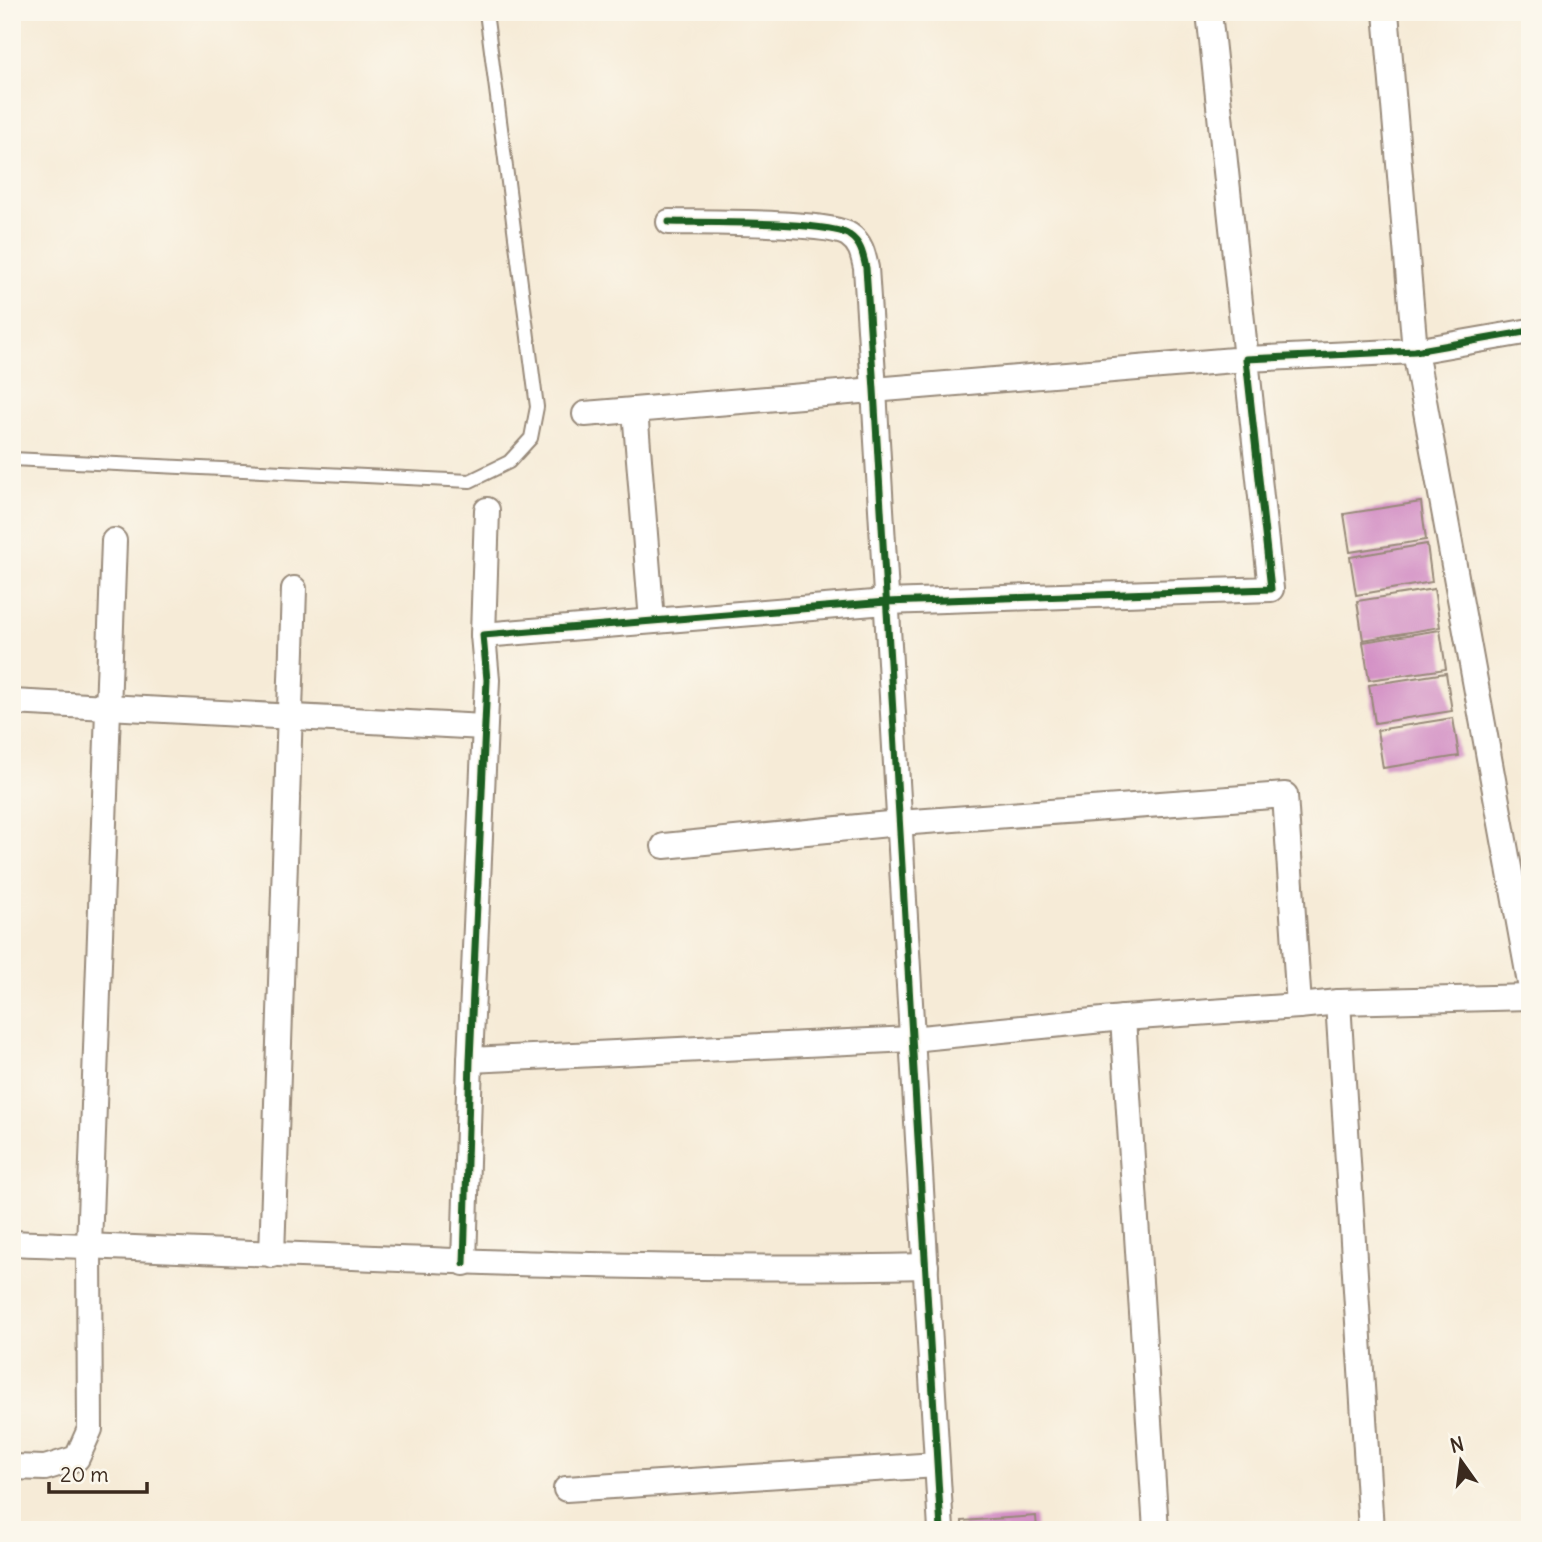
<svg xmlns="http://www.w3.org/2000/svg" width="1542" height="1542" font-family="Delius,sans-serif">
	<rect width="100%" height="100%" fill="#fbf7ec"/>
	<filter id="ink" filterUnits="userSpaceOnUse"><feTurbulence type="fractalNoise" baseFrequency=".0143" numOctaves="2"/><feDisplacementMap in="SourceGraphic" scale="14" xChannelSelector="R" yChannelSelector="G"/><feConvolveMatrix kernelMatrix="1 2 1 2 8 2 1 2 1" color-interpolation-filters="sRGB"/></filter>
	<filter id="wash" filterUnits="userSpaceOnUse"><feTurbulence type="fractalNoise" baseFrequency=".00686" numOctaves="4" result="noise"/><feDisplacementMap in="SourceGraphic" scale="28" xChannelSelector="R" yChannelSelector="G"/><feGaussianBlur stdDeviation="1.57" result="paint"/><feColorMatrix in="noise" values="0 0 0 0 0 0 0 0 0 0 0 0 0 0 0 0 0 1.4 0 .05"/><feComposite in="paint" operator="in"/></filter>
	<g filter="url(#wash)">
		<rect width="100%" height="100%" fill="#f6ebd7"/>
		<g id="blocks">
			<g fill="#d390c5">
				<polygon points="1421,502 1426,540 1350,552 1344,514"/>
				<polygon points="1427,544 1432,582 1356,595 1350,557"/>
				<polygon points="1434,589 1440,627 1363,640 1357,601"/>
				<polygon points="1440,630 1446,669 1369,680 1363,642"/>
				<polygon points="1446,673 1452,711 1375,723 1369,685"/>
				<polygon points="1453,718 1459,756 1383,768 1377,730"/>
				<polygon points="1036,1516 1037,1530 962,1530 962,1521"/>
			</g>
		</g>
	</g>
	<g filter="url(#ink)">
		<use href="#blocks" fill-opacity="0" stroke="#988a7a" stroke-width="2"/>
		<g fill="none" stroke-linecap="round" stroke-linejoin="round">
			<defs>
				<polyline id="service" points="12,459 470,481 509,462 531,438 537,407 486,12"/>
				<g id="minor">
					<polyline points="1386,12 1415,351 1530,983"/>
					<path d="M669,222C701,223 829,221 849,235C861,243 863,254 866,268L874,390L941,1530"/>
					<polyline points="635,410 652,621"/>
					<polyline points="585,414 1246,359 1209,12"/>
					<polyline points="483,635 487,510"/>
					<polyline points="12,702 484,727"/>
					<polyline points="664,846 899,823 1285,795 1299,1006"/>
					<polyline points="1338,1002 1371,1530"/>
					<polyline points="1123,1018 1156,1530"/>
					<polyline points="470,1060 911,1039 1123,1018 1299,1006 1338,1002 1530,997"/>
					<path d="M12,1243C317,1255 621,1273 926,1266"/>
					<polyline points="272,1255 294,589"/>
					<polyline points="464,1263 470,1060 487,680 483,635 886,602 1271,589 1246,359 1415,351 1530,331"/>
					<polyline points="12,1467 45,1468 77,1458 90,1429 89,1246 114,541"/>
					<polyline points="566,1489 937,1465"/>
				</g>
			</defs>
			<use href="#service" stroke="#988a7a" stroke-width="16"/>
			<use href="#minor" stroke="#988a7a" stroke-width="28"/>
			<use href="#service" stroke="#fff" stroke-width="12"/>
			<use href="#minor" stroke="#fff" stroke-width="24"/>
			<defs>
				<g id="cycleway">
					<path d="M669,222C701,223 829,221 849,235C861,243 863,254 866,268L874,390L941,1530"/>
					<polyline points="464,1263 470,1060 487,680 483,635 886,602 1271,589 1246,359 1415,351 1530,331"/>
				</g>
			</defs>
			<use href="#cycleway" stroke="#fbf7ec" stroke-width="11"/>
			<use href="#cycleway" stroke="#1b5e20" stroke-width="7"/>
		</g>
	</g>
	<rect width="1542" height="1542" fill="none" stroke="#fbf7ec" stroke-width="42"/>
	<g transform="translate(1461 1461) rotate(346)" stroke="#fbf7ec" stroke-width="5" paint-order="stroke">
	<path d="M0-5L12 26L0 18L-12 26Z" fill="#3b2a1e"/>
	<text y="-10" font-size="19" font-weight="bold" text-anchor="middle" fill="#3b2a1e">N</text>
	</g>
	<path d="M49 1482v10h98v-10" fill="none" stroke="#3b2a1e" stroke-width="3.5"/>
	<text x="60" y="1482" font-size="21" fill="#3b2a1e" stroke="#fbf7ec" stroke-width="5" paint-order="stroke">20 m</text>
</svg>
